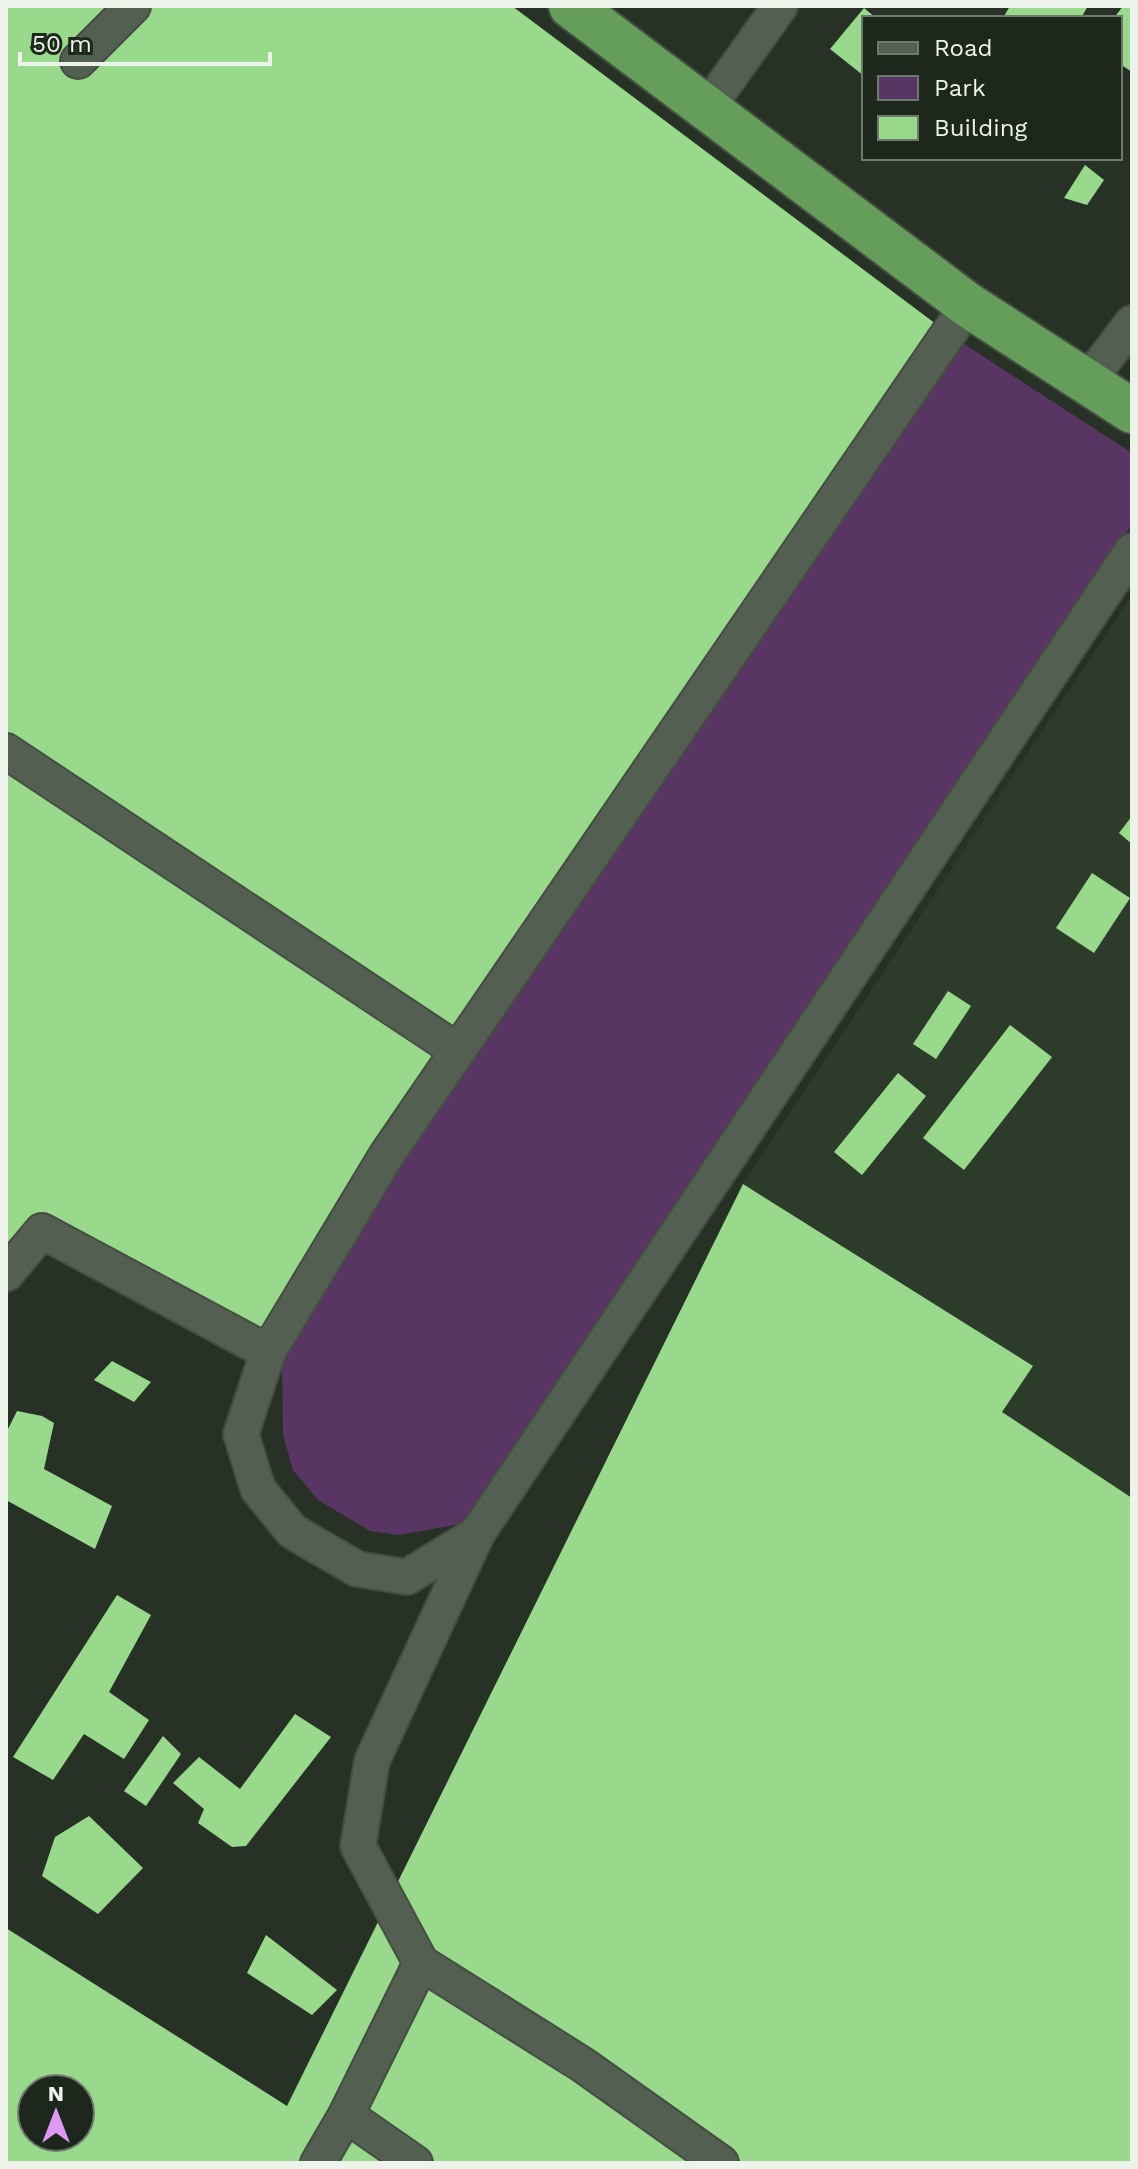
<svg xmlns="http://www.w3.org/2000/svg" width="1138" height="2169" font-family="'Work Sans',sans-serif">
	<rect width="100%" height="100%" fill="#273125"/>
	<polygon fill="#2d3c2a" points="1132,596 1132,1498 1002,1412 1033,1366 743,1184"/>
	<polygon fill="#593564" points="961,342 1132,453 1132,524 466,1523 399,1535 370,1531 318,1500 293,1470 283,1435 282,1358 399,1164"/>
	<g fill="#98d98b" fill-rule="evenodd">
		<polygon points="6,6 512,6 936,324 261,1334 38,1215 6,1254"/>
		<polygon points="1010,6 1088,6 1081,18 1003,18"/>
		<polygon points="1123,6 1132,6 1132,72 1120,64 1120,18 1114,18"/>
		<polygon points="864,8 876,18 864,18 864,76 830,49"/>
		<polygon points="1085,165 1104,180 1087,205 1064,198"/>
		<polygon points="1132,816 1132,844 1119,833"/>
		<polygon points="1092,873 1130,898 1094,953 1056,928"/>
		<polygon points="948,991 971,1006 936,1059 913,1044"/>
		<polygon points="1010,1025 1052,1057 964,1170 923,1138"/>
		<polygon points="898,1073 926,1096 862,1175 834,1152"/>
		<path d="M743,1184L1033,1366L1002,1412L1132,1498V2163H6V1928L287,2106ZM32,2089H80V2137H32Z"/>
		<polygon points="112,1361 151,1382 134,1402 94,1380"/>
		<polygon points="17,1411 42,1416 54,1423 44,1469 112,1506 95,1549 6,1500 6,1433"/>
		<polygon points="117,1595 151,1615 109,1692 149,1720 124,1759 84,1734 53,1780 13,1757"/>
		<polygon points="295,1714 331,1737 246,1846 232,1847 198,1823 204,1809 173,1783 199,1757 240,1789"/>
		<polygon points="163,1736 181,1754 146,1806 124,1791"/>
		<polygon points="89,1816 143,1868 98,1914 42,1876 55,1837"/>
		<polygon points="266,1935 337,1990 312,2015 247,1973"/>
	</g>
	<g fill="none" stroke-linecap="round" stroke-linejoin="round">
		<defs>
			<g id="minor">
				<polyline points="78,61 133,6"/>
				<polyline points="708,107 780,6"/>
				<polyline points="1088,381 1132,323"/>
				<polyline points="6,751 458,1051"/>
				<polyline points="6,1274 42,1231 268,1352"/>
				<polyline points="477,1534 407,1577 357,1569 292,1531 258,1489 241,1434 268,1352 386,1156 968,305"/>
				<polyline points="346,2115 415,2163"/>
				<polyline points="318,2163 346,2115 421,1963"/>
				<polyline points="721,2163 583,2065 421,1963 358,1846 372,1761 477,1534 1132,551"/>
			</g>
			<polyline id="highway" points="571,6 968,305 1132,411"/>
		</defs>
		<use href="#minor" stroke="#454d43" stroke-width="38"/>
		<use href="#highway" stroke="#454d43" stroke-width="48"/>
		<use href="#minor" stroke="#535f51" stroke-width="34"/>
		<use href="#highway" stroke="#659d5b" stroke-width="44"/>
	</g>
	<rect width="1138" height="2169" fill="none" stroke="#edf3eb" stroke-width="16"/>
	<rect x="862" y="16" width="260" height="144" fill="#1d271b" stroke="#70796e" stroke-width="2"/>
	<rect x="878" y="42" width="40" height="12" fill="#535f51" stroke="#70796e" stroke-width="2"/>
	<text x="934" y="56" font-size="24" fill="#edf3eb">Road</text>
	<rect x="878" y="76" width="40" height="24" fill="#593564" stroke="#70796e" stroke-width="2"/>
	<text x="934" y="96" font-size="24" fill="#edf3eb">Park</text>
	<rect x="878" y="116" width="40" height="24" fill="#98d98b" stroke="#70796e" stroke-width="2"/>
	<text x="934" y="136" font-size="24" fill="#edf3eb">Building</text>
	<g transform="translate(56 2113)"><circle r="38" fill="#1d271b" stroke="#70796e" stroke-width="2"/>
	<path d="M0-6L14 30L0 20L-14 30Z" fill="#dd99f4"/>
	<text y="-12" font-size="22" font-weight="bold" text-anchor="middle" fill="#edf3eb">N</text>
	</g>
	<path d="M20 52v12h250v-12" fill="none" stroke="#edf3eb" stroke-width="4"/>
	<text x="32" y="52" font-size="24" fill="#edf3eb" stroke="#1d271b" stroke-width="6" paint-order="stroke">50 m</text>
</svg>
